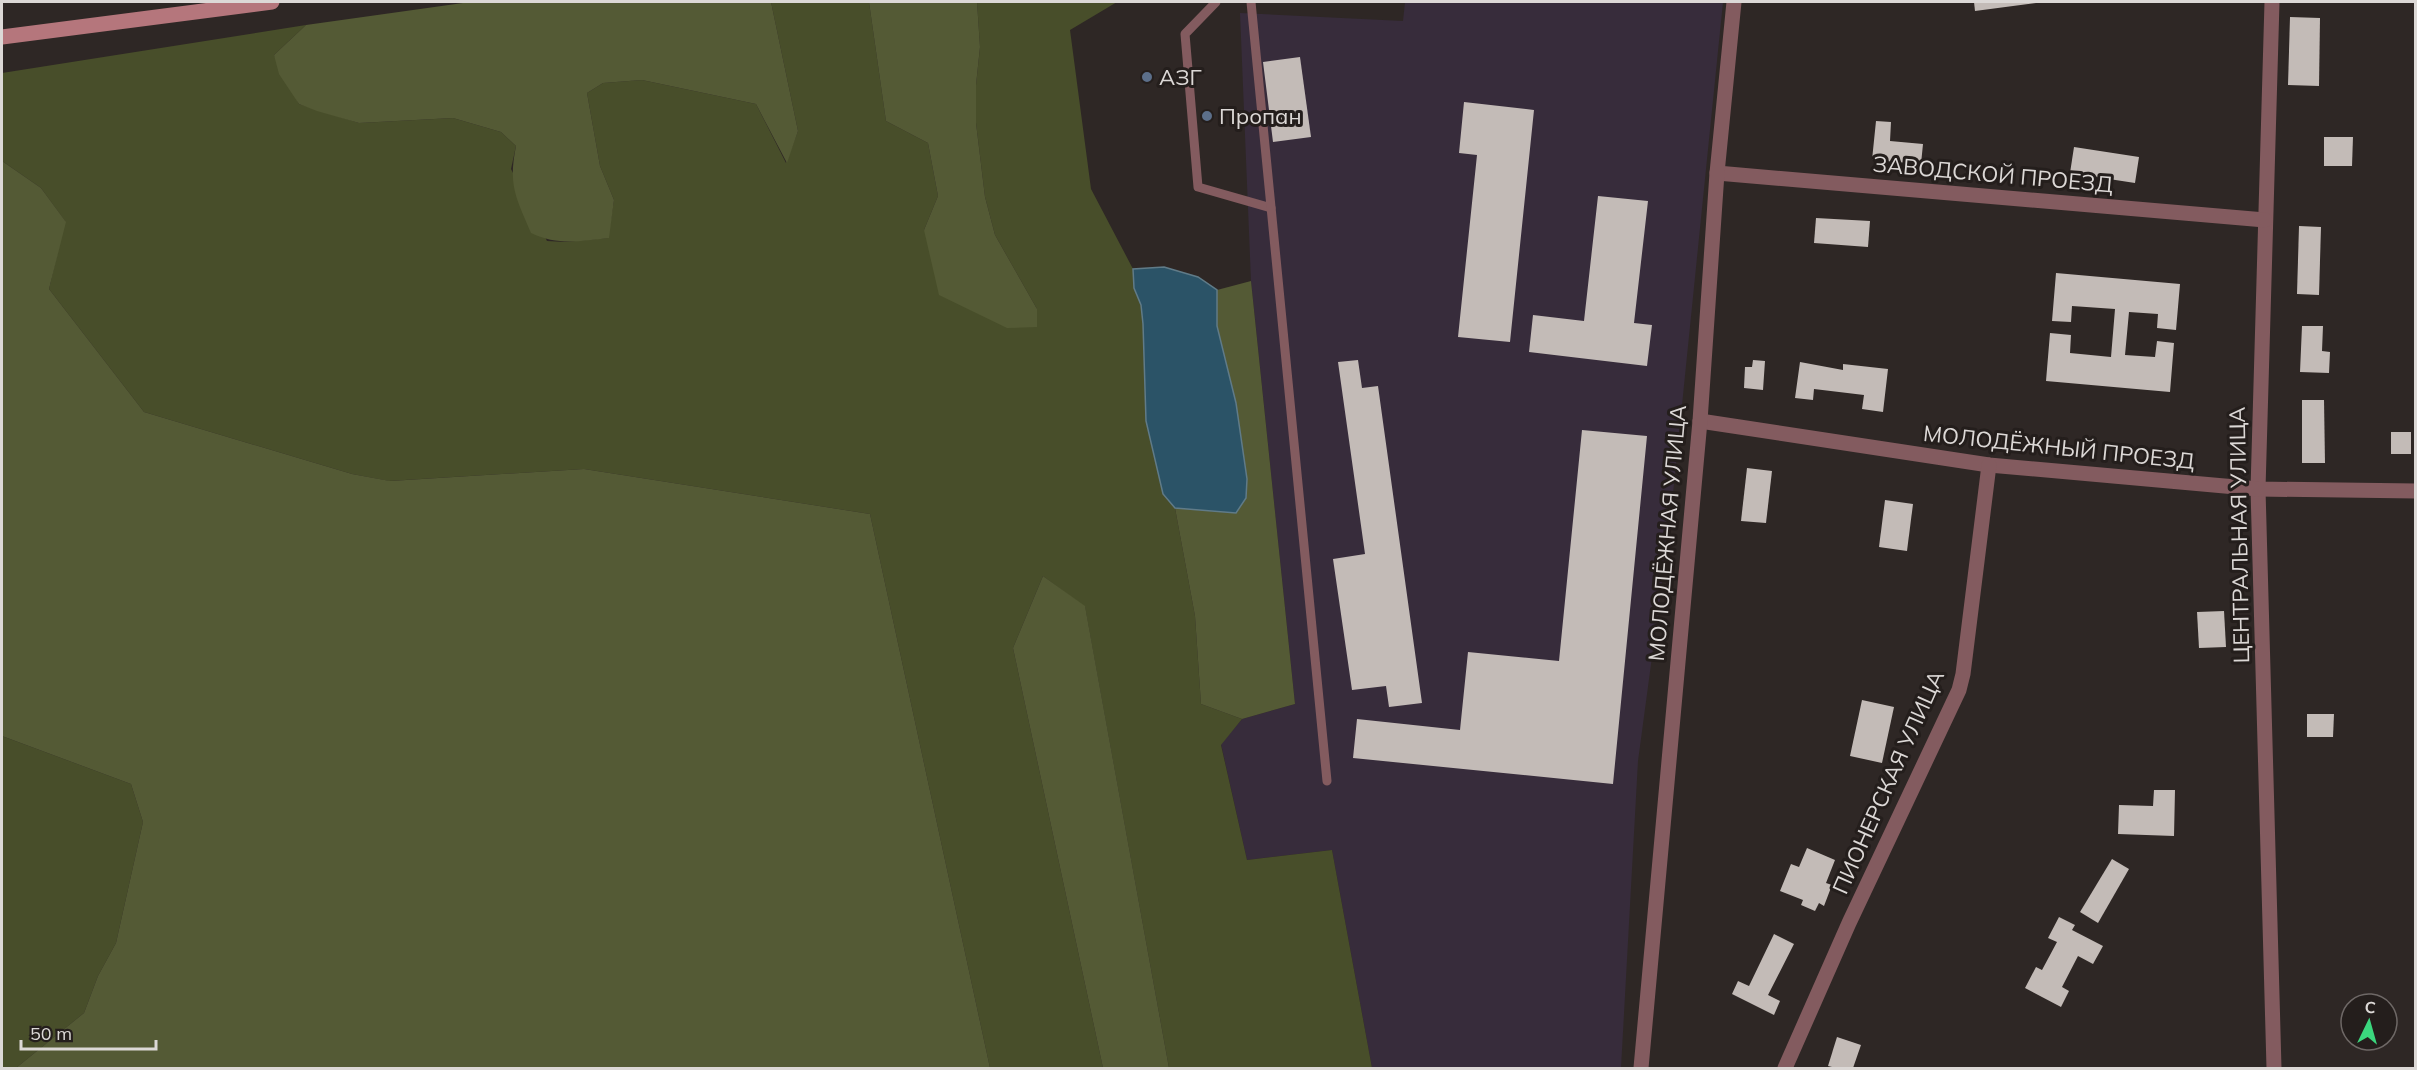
<svg xmlns="http://www.w3.org/2000/svg" width="2417" height="1070" font-family="Mulish,sans-serif">
	<rect width="100%" height="100%" fill="#2e2725"/>
	<polygon fill="#372c3b" points="1405,2 1723,2 1670,523 1638,761 1621,1068 1372,1068 1332,850 1247,860 1221,744 1242,719 1295,704 1251,281 1240,13 1403,21"/>
	<g fill="#484e2a">
		<polygon points="771,2 869,2 886,121 928,143 938,196 924,230 1037,309 995,235 985,197 976,123 976,85 980,47 977,2 1117,2 1070,30 1091,189 1133,269 1134,288 1141,305 1163,494 1175,508 1195,616 1201,704 1242,719 1221,745 1247,860 1332,850 1372,1068 1169,1068 1085,607 1043,576 1013,648 1103,1068 990,1068 870,514 584,469 389,481 352,474 144,412 49,289 65,221 41,188 2,161 2,73 306,25 274,55 299,104 359,123 453,118 501,132 516,146 511,169 547,241 565,242 608,238 614,200 600,166 587,93 603,83 642,80 756,104 786,163 798,131"/>
		<polygon points="2,736 131,784 143,822 116,943 98,976 84,1013 16,1068 2,1068"/>
	</g>
	<g fill="#545a35">
		<path d="M470,2H771L798,131L787,163L756,104L642,80L603,83L587,93L600,166L614,200L609,238C580,241 558,246 531,233C516,197 508,186 516,146L501,132L453,118L359,123L317,111L299,104L279,74L274,55L306,25Z"/>
		<polygon points="869,2 977,2 980,47 976,85 976,123 985,197 995,235 1037,309 1037,327 1007,328 939,295 924,230 938,196 928,143 886,121"/>
		<polygon points="2,161 41,188 66,222 49,289 144,412 352,474 390,481 584,469 870,514 990,1068 16,1068 84,1013 98,976 116,943 143,822 131,784 2,736"/>
		<polygon points="1251,281 1295,704 1242,719 1201,704 1195,616 1175,508 1236,513 1246,498 1247,479 1236,403 1217,326 1217,290"/>
		<polygon points="1043,576 1085,606 1169,1068 1103,1068 1013,648"/>
	</g>
	<polygon fill="#2b5367" stroke="#607b88" stroke-width="1.5" points="1164,267 1198,277 1217,290 1217,326 1236,403 1247,479 1246,498 1236,513 1175,508 1163,494 1146,421 1143,324 1141,305 1134,288 1133,269"/>
	<g fill="#c3bbb7">
		<polygon points="1974,2 2036,2 2036,3 1975,11"/>
		<polygon points="2290,17 2320,18 2319,86 2288,85"/>
		<polygon points="1300,57 1311,137 1273,142 1263,62"/>
		<polygon points="1464,102 1534,110 1510,342 1458,337 1477,155 1459,153"/>
		<polygon points="1876,121 1891,122 1890,141 1923,144 1921,164 1872,160"/>
		<polygon points="2324,137 2353,137 2352,166 2324,166"/>
		<polygon points="2074,147 2139,157 2135,183 2070,173"/>
		<polygon points="1598,196 1648,201 1634,323 1652,325 1647,366 1529,352 1533,315 1584,321"/>
		<polygon points="1816,218 1870,221 1868,247 1814,243"/>
		<polygon points="2299,226 2321,227 2319,295 2297,294"/>
		<polygon points="2056,273 2180,284 2176,330 2157,328 2158,314 2129,312 2125,355 2155,357 2157,341 2174,343 2170,392 2046,381 2050,333 2071,335 2070,353 2111,357 2115,309 2072,306 2071,322 2052,321"/>
		<polygon points="2302,326 2323,326 2322,351 2330,352 2329,373 2300,372"/>
		<polygon points="1358,360 1362,388 1378,386 1422,703 1389,707 1386,686 1352,690 1333,559 1365,554 1338,362"/>
		<polygon points="1753,360 1765,361 1763,390 1744,388 1745,367 1752,367"/>
		<polygon points="1800,362 1843,370 1843,364 1888,369 1883,412 1862,409 1864,395 1814,389 1813,400 1795,398"/>
		<polygon points="2302,400 2324,400 2325,463 2302,463"/>
		<polygon points="1582,430 1647,436 1613,784 1353,758 1357,719 1460,730 1468,652 1559,661"/>
		<rect x="2391" y="432" width="20" height="22"/>
		<polygon points="1747,468 1772,471 1766,523 1741,521"/>
		<polygon points="1885,500 1913,504 1907,551 1879,547"/>
		<polygon points="2224,611 2226,647 2199,648 2197,612"/>
		<polygon points="1862,700 1894,707 1882,763 1850,756"/>
		<polygon points="2307,714 2334,714 2333,737 2307,737"/>
		<polygon points="2154,790 2175,790 2174,836 2118,834 2119,805 2153,806"/>
		<polygon points="1807,848 1835,860 1826,883 1832,885 1824,906 1819,903 1815,911 1801,905 1803,900 1780,891 1791,864 1799,867"/>
		<polygon points="2112,859 2129,869 2098,923 2080,912"/>
		<polygon points="2059,917 2075,925 2072,930 2103,946 2093,964 2078,956 2062,987 2069,991 2061,1007 2025,988 2036,967 2042,970 2057,942 2048,938"/>
		<polygon points="1774,934 1794,944 1768,995 1780,1001 1774,1015 1732,994 1738,981 1749,986"/>
		<polygon points="1837,1037 1861,1045 1853,1068 1836,1068 1828,1066"/>
	</g>
	<g fill="none" stroke-linecap="round" stroke-linejoin="round">
		<g stroke="#835b5f" stroke-width="9">
			<polyline points="1216,2 1185,34 1198,187 1271,208"/>
			<polyline points="1251,2 1327,781"/>
		</g>
		<g stroke="#835b5f" stroke-width="15">
			<polyline points="2272,2 2258,489 2274,1068"/>
			<polyline points="1717,173 2265,220"/>
			<polyline points="1700,421 1989,465 2258,489 2416,491"/>
			<polyline points="1641,1068 1700,421 1717,173 1734,2"/>
			<polyline points="1785,1068 1849,923 1959,690 1963,674 1989,465"/>
		</g>
		<polyline stroke="#b5767c" stroke-width="15" points="2,37 272,2"/>
	</g>
	<g fill="#5c6f8a" stroke="#241e1c" stroke-width="2">
		<circle cx="1147" cy="77" r="6"/>
		<circle cx="1207" cy="116" r="6"/>
	</g>
	<g text-anchor="middle" stroke-width="6" stroke-linejoin="round" paint-order="stroke">
		<g font-size="22" fill="#dcd8d6" stroke="#241e1c" text-anchor="start">
			<text x="1159" y="85">АЗГ</text>
			<text x="1219" y="124">Пропан</text>
		</g>
		<g font-size="22" fill="#dcd8d6" stroke="#241e1c">
			<text transform="translate(1993 174) rotate(5)" y="8">ЗАВОДСКОЙ ПРОЕЗД</text>
			<text transform="translate(2059 447) rotate(6)" y="8">МОЛОДЁЖНЫЙ ПРОЕЗД</text>
			<text transform="translate(1667 533) rotate(-85)" y="8">МОЛОДЁЖНАЯ УЛИЦА</text>
			<text transform="translate(2239 535) rotate(-91)" y="8">ЦЕНТРАЛЬНАЯ УЛИЦА</text>
			<text transform="translate(1888 782) rotate(-66)" y="8">ПИОНЕРСКАЯ УЛИЦА</text>
		</g>
	</g>
	<rect width="2417" height="1070" fill="none" stroke="#dcd8d6" stroke-width="6"/>
	<g transform="translate(2369 1022) rotate(5)"><circle r="28" fill="#241e1c" stroke="#6e6866" stroke-width="1.5"/>
	<path d="M0-4.5L10 22L0 15L-10 22Z" fill="#3bd77e"/>
	<text y="-9" font-size="16" font-weight="bold" text-anchor="middle" fill="#dcd8d6">С</text>
	</g>
	<path d="M21 1040v9h135v-9" fill="none" stroke="#dcd8d6" stroke-width="3"/>
	<text x="30" y="1040" font-size="18" fill="#dcd8d6" stroke="#241e1c" stroke-width="4.5" paint-order="stroke">50 m</text>
</svg>
